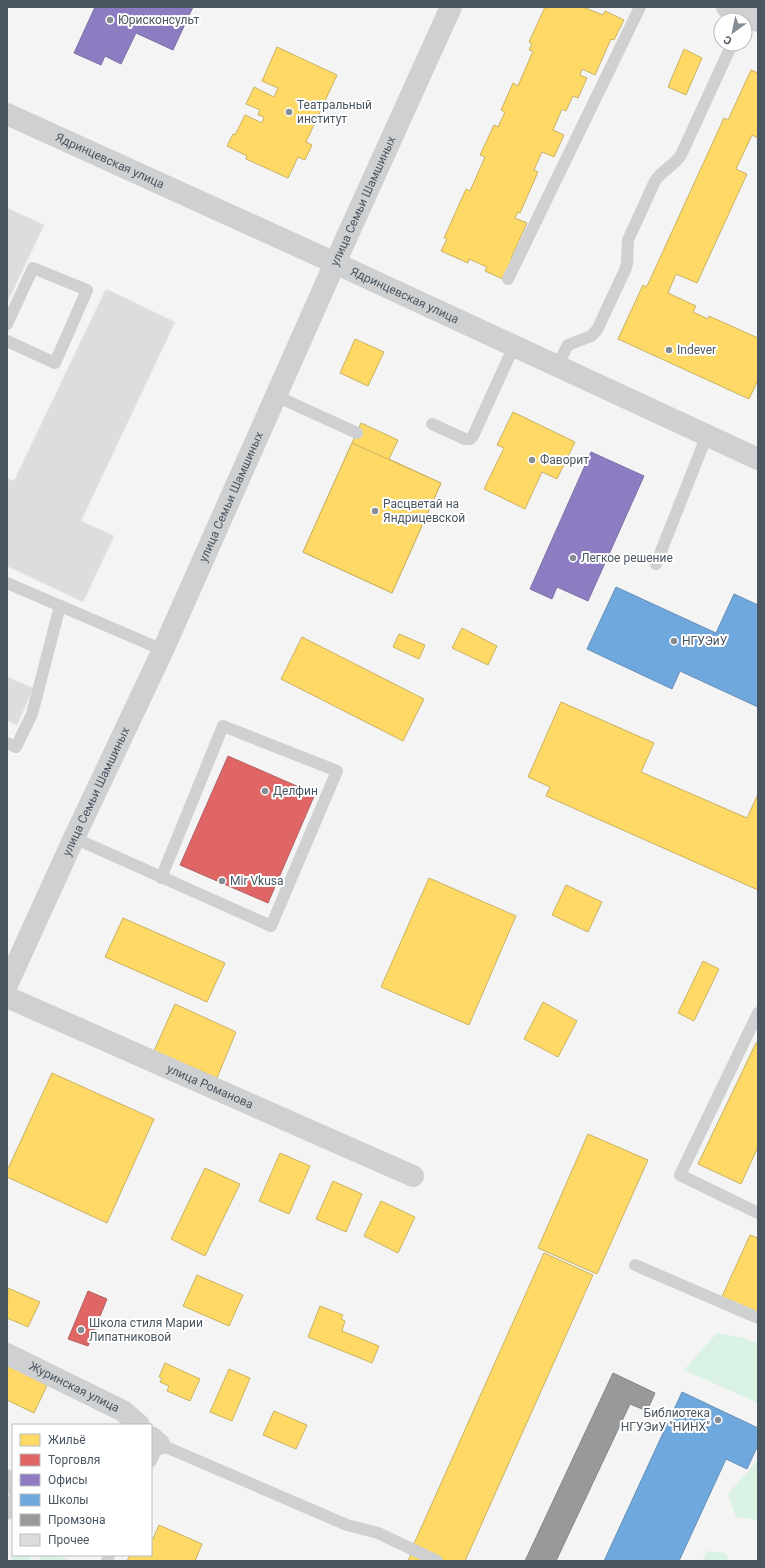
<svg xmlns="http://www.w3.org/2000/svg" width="765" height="1568" font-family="Roboto,sans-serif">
	<rect width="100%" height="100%" fill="#f4f4f4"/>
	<g fill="#d9f2e3">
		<polygon points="717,1333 744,1338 758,1344 758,1403 684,1370"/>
		<polygon points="758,1460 758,1520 736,1517 728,1494"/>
		<polygon points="707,1551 725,1553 730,1561 702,1561"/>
		<polygon points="13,1555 32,1555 30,1561 10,1561"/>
		<polygon points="41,1555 58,1555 71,1561 38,1561"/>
	</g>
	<g fill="#ffd966" stroke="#c9b264">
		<polygon points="545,7 549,8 549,7 583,7 603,15 605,11 624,20 614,40 611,39 595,75 582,69 580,75 587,78 578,98 573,96 566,111 562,109 553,130 564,135 554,157 542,152 534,170 538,172 520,213 518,212 515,218 527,223 511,258 514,260 505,280 485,271 487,267 469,259 468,263 441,251 447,239 444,238 466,189 470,191 485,157 480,155 494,125 498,127 505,112 501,110 513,83 518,86 533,51 529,50 532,44 529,42"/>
		<polygon points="277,47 337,75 306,142 312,145 305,160 298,157 288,178 246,159 247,156 227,146 233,134 235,135 245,115 262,123 264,117 258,115 260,110 246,104 254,87 274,97 278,88 262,81"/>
		<polygon points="684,49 702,58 686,95 668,87"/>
		<polygon points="751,70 758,73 758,138 752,135 736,169 747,174 697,283 676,274 668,293 696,306 693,312 708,319 709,316 758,338 758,380 749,399 618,339 643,285 646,287 648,284 724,118 728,120"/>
		<polygon points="355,339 384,352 368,386 340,373"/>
		<polygon points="513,412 575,442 557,479 542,472 525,509 484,489 504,448 497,445"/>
		<polygon points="361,423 398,440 389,459 441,483 392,593 303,552"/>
		<polygon points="352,443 441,483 392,593 303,552"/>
		<polygon points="462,628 497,646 488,665 452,648"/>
		<polygon points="399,634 425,645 419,659 393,647"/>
		<polygon points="302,637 424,699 403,741 281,679"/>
		<polygon points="561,702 654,743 641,772 747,818 758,794 758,890 546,796 550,787 528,777"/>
		<polygon points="429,878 516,916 469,1025 381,987"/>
		<polygon points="566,885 602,902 588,932 552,915"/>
		<polygon points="123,918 225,963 207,1002 105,957"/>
		<polygon points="703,961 719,969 694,1021 678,1013"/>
		<polygon points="543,1002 577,1021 558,1057 524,1039"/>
		<polygon points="175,1004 236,1032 217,1078 154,1051"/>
		<polygon points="756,1043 758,1043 758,1147 741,1184 698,1164"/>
		<polygon points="52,1073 154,1119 107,1223 7,1177 7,1171"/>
		<polygon points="588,1134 648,1160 597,1274 538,1248"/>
		<polygon points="280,1153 310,1166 289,1214 259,1201"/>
		<polygon points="205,1168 240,1184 205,1256 171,1239"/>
		<polygon points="333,1181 362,1194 346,1232 316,1219"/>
		<polygon points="381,1201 415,1217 398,1253 364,1236"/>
		<polygon points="750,1235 758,1238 758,1317 720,1301"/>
		<polygon points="544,1253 593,1275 465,1561 445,1561 413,1546"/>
		<polygon points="197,1275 243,1295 229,1326 183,1306"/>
		<polygon points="8,1288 40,1302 28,1327 7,1318"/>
		<polygon points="320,1306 343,1315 341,1319 345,1321 342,1331 379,1346 372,1363 308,1337"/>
		<polygon points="7,1354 52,1375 34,1413 7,1400"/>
		<polygon points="165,1363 200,1379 190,1401 167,1391 169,1386 160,1382 162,1378 159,1377"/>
		<polygon points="229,1369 250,1378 232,1421 210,1412"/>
		<polygon points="274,1411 307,1425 296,1449 263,1435"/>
		<polygon points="159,1525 202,1544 195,1561 127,1561 130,1555 151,1555 151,1538 153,1539"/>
		<polygon points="412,1552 432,1561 408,1561"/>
	</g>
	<g fill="#e06666" stroke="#b36164">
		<polygon points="228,756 315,794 268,903 180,865"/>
		<polygon points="88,1291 107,1299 88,1346 68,1339"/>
	</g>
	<g fill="#8e7cc3" stroke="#7a71a6">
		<polygon points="95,7 193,7 173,50 136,33 121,64 105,56 101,65 74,53"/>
		<polygon points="591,452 644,476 588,601 557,587 552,599 530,589"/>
	</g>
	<g fill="#6fa8dc" stroke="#648fb7">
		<polygon points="616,587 716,633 734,594 758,605 758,707 680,671 672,689 587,649"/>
		<polygon points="682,1392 758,1428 758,1445 747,1469 726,1459 679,1561 604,1561"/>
	</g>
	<polygon fill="#999" stroke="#818588" points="613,1373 655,1393 647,1411 630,1404 556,1561 525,1561"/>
	<g fill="#ddddde" stroke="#e5e6e7">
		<polygon points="7,208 44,225 7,303"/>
		<polygon points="106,289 175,322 81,521 114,536 83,602 7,566 7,478 14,481"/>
		<polygon points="7,677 33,688 17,725 7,721"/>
	</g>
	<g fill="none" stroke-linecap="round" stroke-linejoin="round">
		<g stroke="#ced0d2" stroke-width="12">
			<polyline points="508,279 640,7"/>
			<polyline points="7,324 33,268 87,290 55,363 7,341"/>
			<path d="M557,366L568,345L591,336L597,330L625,270L627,264L628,240L655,181C662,170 674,166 681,155L732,44"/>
			<polyline points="276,396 357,433"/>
			<polyline points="432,424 465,439 470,439 473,436 514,346"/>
			<polyline points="656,564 707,435"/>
			<polyline points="7,583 163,650"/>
			<polyline points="7,743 16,747 32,714 60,606"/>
			<polyline points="74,838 271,926 337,771 223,726 161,878"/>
			<polyline points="758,1213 680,1175 758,1013"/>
			<polyline points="635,1265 758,1318"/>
			<polyline points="151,1461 159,1444 347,1525 378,1533 437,1561"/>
			<polyline points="7,1475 13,1491"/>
			<polyline points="7,1514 13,1500"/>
			<polyline points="107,1561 109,1555"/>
		</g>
		<g stroke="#ced0d2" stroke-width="22">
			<polyline points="727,7 758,21"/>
			<path id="s1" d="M7,114L335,263L758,459"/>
			<path id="s2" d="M7,997L413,1176"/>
			<path id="s3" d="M7,1354L123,1411L139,1425"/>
			<polyline points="151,1437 159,1444"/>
		</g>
		<path stroke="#ced0d2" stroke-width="22" id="s4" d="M7,985L74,838L163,650L335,263L451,7"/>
	</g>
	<g fill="#868d94" stroke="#fff" stroke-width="1.5">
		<circle cx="110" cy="20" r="4"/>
		<circle cx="289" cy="112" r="4"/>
		<circle cx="669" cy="350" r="4"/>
		<circle cx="532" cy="460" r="4"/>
		<circle cx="375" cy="511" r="4"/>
		<circle cx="573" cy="558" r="4"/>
		<circle cx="674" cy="641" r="4"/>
		<circle cx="265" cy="791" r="4"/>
		<circle cx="222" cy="881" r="4"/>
		<circle cx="81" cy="1330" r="4"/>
		<circle cx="718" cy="1420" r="4"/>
	</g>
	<g text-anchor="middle" stroke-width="4" stroke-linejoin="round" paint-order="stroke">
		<g font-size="12" fill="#4a5661" stroke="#fff" text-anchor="start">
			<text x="118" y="24">Юрисконсульт</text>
			<text x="297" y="109">Театральный<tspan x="297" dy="14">институт</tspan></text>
			<text x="677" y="354">Indever</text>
			<text x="540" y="464">Фаворит</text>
			<text x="383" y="508">Расцветай на<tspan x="383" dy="14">Яндрицевской</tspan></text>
			<text x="581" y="562">Легкое решение</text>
			<text x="682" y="645">НГУЭиУ</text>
			<text x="273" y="795">Делфин</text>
			<text x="230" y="885">Mir Vkusa</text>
			<text x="89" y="1327">Школа стиля Марии<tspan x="89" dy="14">Липатниковой</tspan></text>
			<text x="710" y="1417" text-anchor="end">Библиотека<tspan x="710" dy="14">НГУЭиУ "НИНХ"</tspan></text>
		</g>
		<g font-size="12" fill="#4a5661" stroke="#fff">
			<text dy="4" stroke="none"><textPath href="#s1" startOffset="113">Ядринцевская улица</textPath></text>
			<text dy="4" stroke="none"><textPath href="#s4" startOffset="861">улица Семьи Шамшиных</textPath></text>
			<text dy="4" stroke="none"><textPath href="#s1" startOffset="437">Ядринцевская улица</textPath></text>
			<text dy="4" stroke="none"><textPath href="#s4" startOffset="537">улица Семьи Шамшиных</textPath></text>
			<text dy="4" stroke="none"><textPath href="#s4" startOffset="213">улица Семьи Шамшиных</textPath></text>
			<text dy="4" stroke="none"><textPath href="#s2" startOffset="222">улица Романова</textPath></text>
			<text dy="4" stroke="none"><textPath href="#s3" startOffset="75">Журинская улица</textPath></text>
		</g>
	</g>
	<rect width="765" height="1568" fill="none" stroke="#4a5661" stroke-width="16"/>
	<rect x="12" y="1424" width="140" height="132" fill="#ffffff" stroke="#b7bbc0"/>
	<rect x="20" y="1434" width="20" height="12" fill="#ffd966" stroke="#b7bbc0"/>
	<text x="48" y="1444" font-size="12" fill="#4a5661">Жильё</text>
	<rect x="20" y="1454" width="20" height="12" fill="#e06666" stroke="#b7bbc0"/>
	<text x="48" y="1464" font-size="12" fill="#4a5661">Торговля</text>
	<rect x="20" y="1474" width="20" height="12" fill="#8e7cc3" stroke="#b7bbc0"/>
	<text x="48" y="1484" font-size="12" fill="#4a5661">Офисы</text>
	<rect x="20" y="1494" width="20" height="12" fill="#6fa8dc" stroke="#b7bbc0"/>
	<text x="48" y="1504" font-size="12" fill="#4a5661">Школы</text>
	<rect x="20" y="1514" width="20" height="12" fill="#999999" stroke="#b7bbc0"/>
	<text x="48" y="1524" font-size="12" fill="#4a5661">Промзона</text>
	<rect x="20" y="1534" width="20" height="12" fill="#ddddde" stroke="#b7bbc0"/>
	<text x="48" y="1544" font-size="12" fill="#4a5661">Прочее</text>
	<g transform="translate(733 32) rotate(213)"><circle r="19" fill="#ffffff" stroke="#b7bbc0"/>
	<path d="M0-3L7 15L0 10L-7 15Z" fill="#868d94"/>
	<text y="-6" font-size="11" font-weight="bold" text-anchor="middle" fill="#4a5661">С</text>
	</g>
</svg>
